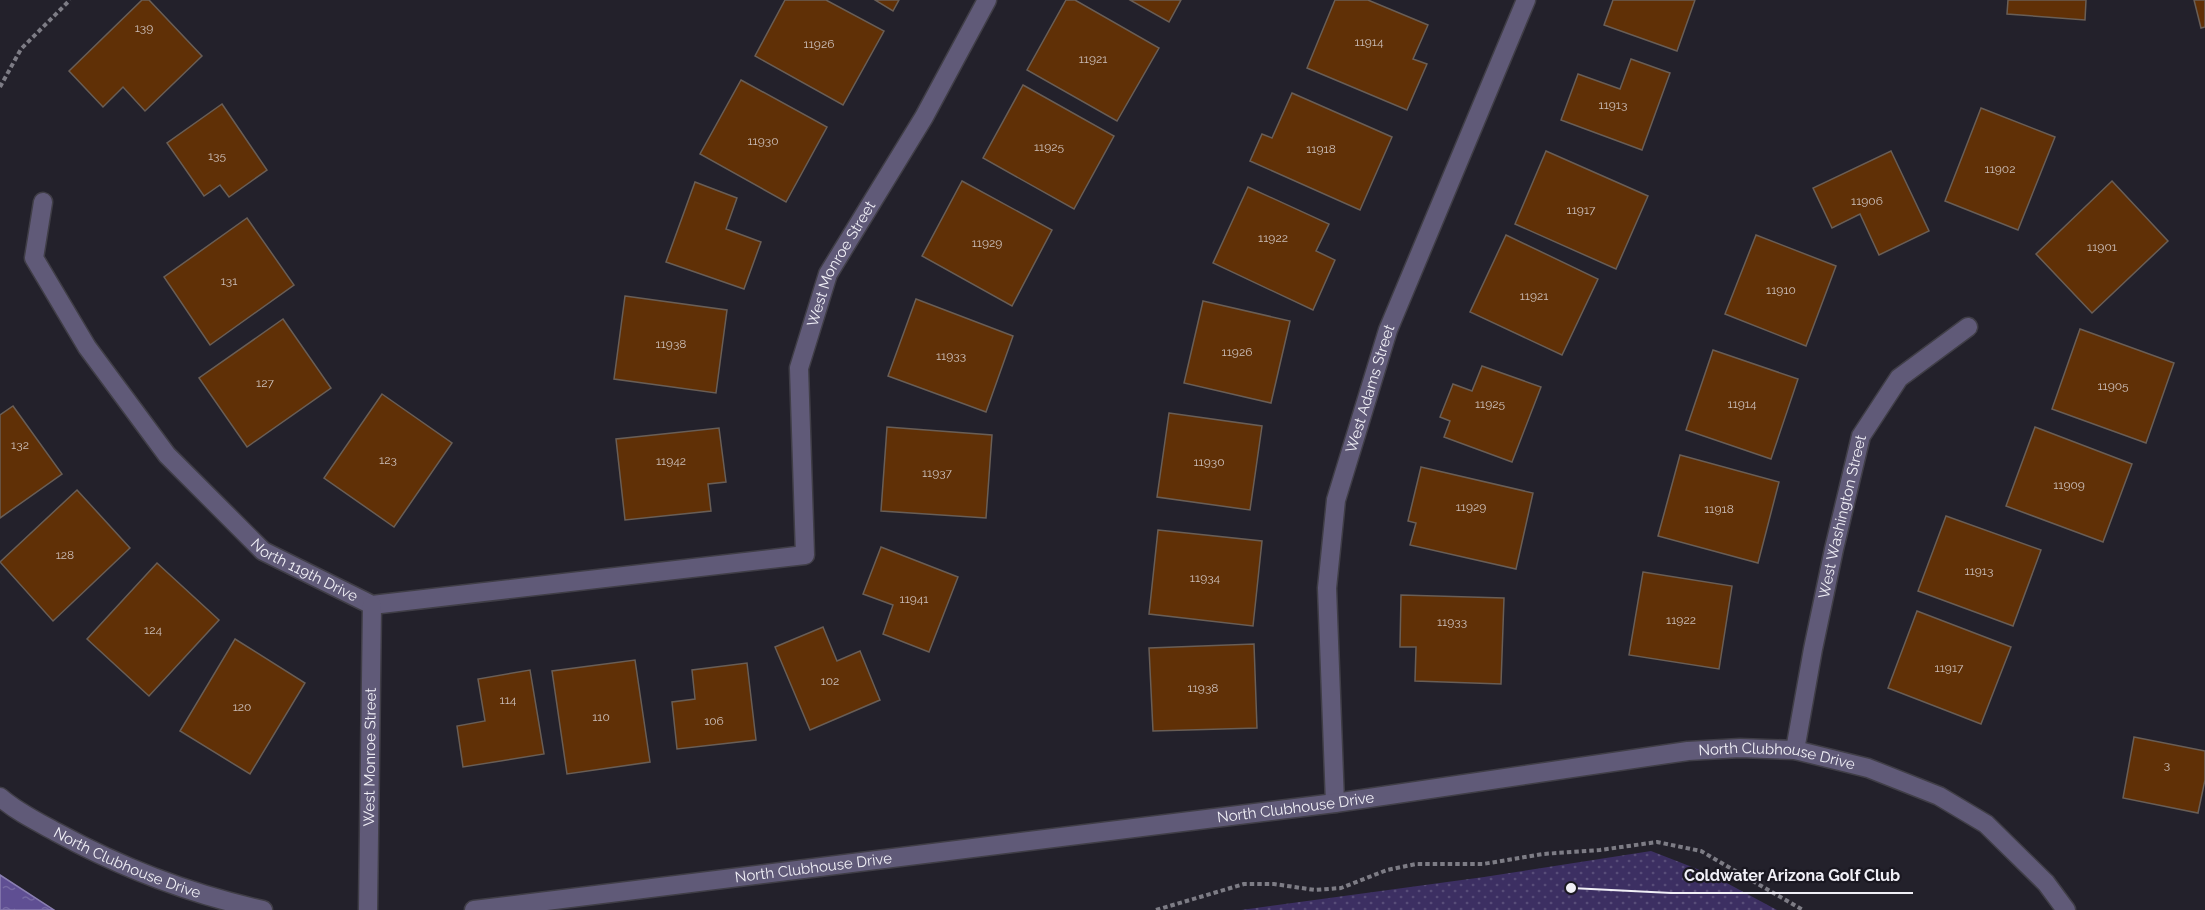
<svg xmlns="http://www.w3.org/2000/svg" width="2205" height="910" font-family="Raleway,sans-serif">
	<defs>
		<pattern id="green-dots" width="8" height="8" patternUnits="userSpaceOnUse" patternTransform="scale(1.5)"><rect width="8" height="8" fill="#3c2f62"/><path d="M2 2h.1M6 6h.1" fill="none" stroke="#584d79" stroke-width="1.8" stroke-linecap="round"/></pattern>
		<pattern id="water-ripples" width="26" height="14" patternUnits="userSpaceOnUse" patternTransform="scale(1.5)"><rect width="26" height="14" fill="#5f4f93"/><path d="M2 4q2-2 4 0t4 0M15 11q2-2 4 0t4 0" fill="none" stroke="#7669a3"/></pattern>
	</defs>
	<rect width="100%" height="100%" fill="#23212b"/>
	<polygon fill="url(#green-dots)" points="1651,851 1710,874 1777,910 1241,910 1484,877"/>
	<polygon fill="url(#water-ripples)" stroke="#8a7fb1" stroke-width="1.5" points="0,875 54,910 0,910"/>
	<g fill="#603006" stroke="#695e56" stroke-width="1.5">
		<polygon points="142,0 149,0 202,56 145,111 123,87 103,107 69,71"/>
		<polygon points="785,0 826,0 884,31 843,105 755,56"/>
		<polygon points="875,0 899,0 893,11"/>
		<polygon points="1066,0 1075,0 1159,48 1117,121 1027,70"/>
		<polygon points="1130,0 1181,0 1169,22"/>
		<polygon points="1335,0 1368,0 1428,25 1413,59 1427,64 1407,110 1307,68"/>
		<polygon points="1613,0 1695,0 1677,51 1604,25"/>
		<polygon points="2008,0 2086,0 2085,20 2007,14"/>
		<polygon points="2194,0 2205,0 2205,27 2201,28"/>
		<polygon points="1631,59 1670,73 1642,150 1561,120 1578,74 1620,89"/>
		<polygon points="741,80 827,127 786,202 700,154"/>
		<polygon points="1023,85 1114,136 1074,209 983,158"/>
		<polygon points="1292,93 1392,137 1360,210 1250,161 1262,134 1272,138"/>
		<polygon points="222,104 267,170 229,197 220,185 204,196 167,143"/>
		<polygon points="1981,108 2055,137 2018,230 1945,201"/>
		<polygon points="1546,151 1648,196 1616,269 1515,224"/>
		<polygon points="1891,151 1929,231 1879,255 1860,214 1832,228 1813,188"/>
		<polygon points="962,181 1052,230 1012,306 922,256"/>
		<polygon points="2112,181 2168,241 2092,313 2036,254"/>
		<polygon points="695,182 737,198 726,229 761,242 744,289 666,262"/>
		<polygon points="1248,187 1329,224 1316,251 1335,260 1313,310 1213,263"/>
		<polygon points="247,218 294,285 210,345 164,277"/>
		<polygon points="1506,235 1598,279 1562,355 1470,312"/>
		<polygon points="1756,235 1836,266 1806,346 1725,314"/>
		<polygon points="625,296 727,310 716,393 614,379"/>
		<polygon points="916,299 1013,336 986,412 888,376"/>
		<polygon points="1203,301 1290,321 1271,403 1184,383"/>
		<polygon points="283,319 331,388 247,447 199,378"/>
		<polygon points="2080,329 2174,363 2146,443 2052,409"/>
		<polygon points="1713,350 1798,379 1771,459 1686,430"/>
		<polygon points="1482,366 1541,387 1512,462 1444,437 1450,421 1440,417 1453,384 1472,391"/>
		<polygon points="382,394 452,443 394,527 324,478"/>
		<polygon points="13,406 62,474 0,518 0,415"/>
		<polygon points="1169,413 1262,426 1250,510 1157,497"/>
		<polygon points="887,427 992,435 986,518 881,511"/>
		<polygon points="2035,427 2132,464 2103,542 2006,506"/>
		<polygon points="719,428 726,482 708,484 711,511 625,520 616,439"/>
		<polygon points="1680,455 1779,482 1758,563 1658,536"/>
		<polygon points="1421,467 1533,493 1516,569 1410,545 1416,523 1408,521"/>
		<polygon points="77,490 130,548 53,621 0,562"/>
		<polygon points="1946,516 2041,550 2013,626 1918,591"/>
		<polygon points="1158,530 1262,541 1253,626 1149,614"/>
		<polygon points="881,547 958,577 929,652 883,634 893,605 863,594"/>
		<polygon points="157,563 219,620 149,696 87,639"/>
		<polygon points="1643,572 1732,586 1719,669 1629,655"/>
		<polygon points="1401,595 1504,598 1501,684 1415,681 1416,647 1400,647"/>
		<polygon points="1917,611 2011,647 1981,724 1888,688"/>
		<polygon points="823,627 837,661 860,651 880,700 810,730 775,647"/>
		<polygon points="235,639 305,683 250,774 180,731"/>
		<polygon points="1254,644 1257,728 1153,731 1149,648"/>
		<polygon points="635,660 650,762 567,774 552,671"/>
		<polygon points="747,663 756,740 677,749 672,702 695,699 692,670"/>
		<polygon points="530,670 544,754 463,767 457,726 485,721 478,679"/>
		<polygon points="2134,737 2205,751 2205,780 2198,813 2123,798"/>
	</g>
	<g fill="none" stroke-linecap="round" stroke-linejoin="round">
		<defs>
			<g id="street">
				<path id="s1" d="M43,202L34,258L87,347L167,455L263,551L372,605L805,555L799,368L828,274L924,117L987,0"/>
				<path id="s2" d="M1795,750L1813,649L1834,549L1861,436L1899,378L1968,327"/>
				<path id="s3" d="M0,797C17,812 38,822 58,833C124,869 190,894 263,910"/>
				<path id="s4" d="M1335,803L1327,588L1336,500L1388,330L1526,0"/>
				<path id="s5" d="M368,910L372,605"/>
				<path id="s6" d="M474,910L1335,803L1688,751L1740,748L1795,750L1868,768L1939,796L1986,824L2046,883L2066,910"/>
			</g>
		</defs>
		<use href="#street" stroke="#403e47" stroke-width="21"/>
		<g stroke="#7d7c85" stroke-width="4" stroke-dasharray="4.5 3" stroke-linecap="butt">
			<polyline points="0,87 21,49 70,0"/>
			<polyline points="1156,910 1244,884 1274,884 1315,890 1341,888 1387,870 1416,864 1483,864 1543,854 1600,850 1657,842 1701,851 1803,910"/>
		</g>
		<use href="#street" stroke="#605a78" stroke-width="18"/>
	</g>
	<g text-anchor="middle" stroke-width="4.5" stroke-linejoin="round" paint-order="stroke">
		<g font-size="12" fill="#ccbfba">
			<text x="144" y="32">139</text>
			<text x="1369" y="46">11914</text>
			<text x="819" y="48">11926</text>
			<text x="1093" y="63">11921</text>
			<text x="1613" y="109">11913</text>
			<text x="763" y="145">11930</text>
			<text x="1049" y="151">11925</text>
			<text x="1321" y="153">11918</text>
			<text x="217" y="160">135</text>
			<text x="2000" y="173">11902</text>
			<text x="1867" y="205">11906</text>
			<text x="1581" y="214">11917</text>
			<text x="1273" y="242">11922</text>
			<text x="987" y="247">11929</text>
			<text x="2102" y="251">11901</text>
			<text x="229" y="285">131</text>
			<text x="1781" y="294">11910</text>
			<text x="1534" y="300">11921</text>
			<text x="671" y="348">11938</text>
			<text x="1237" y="356">11926</text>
			<text x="951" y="360">11933</text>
			<text x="265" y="387">127</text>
			<text x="2113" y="390">11905</text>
			<text x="1490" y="408">11925</text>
			<text x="1742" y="408">11914</text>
			<text x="20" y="449">132</text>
			<text x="388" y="464">123</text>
			<text x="671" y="465">11942</text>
			<text x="1209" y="466">11930</text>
			<text x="937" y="477">11937</text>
			<text x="2069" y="489">11909</text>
			<text x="1471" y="511">11929</text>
			<text x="1719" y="513">11918</text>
			<text x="65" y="559">128</text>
			<text x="1979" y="575">11913</text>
			<text x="1205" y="582">11934</text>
			<text x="914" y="603">11941</text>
			<text x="1681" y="624">11922</text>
			<text x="1452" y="626">11933</text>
			<text x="153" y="634">124</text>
			<text x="1949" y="672">11917</text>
			<text x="830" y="685">102</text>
			<text x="1203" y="692">11938</text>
			<text x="508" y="704">114</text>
			<text x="242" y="711">120</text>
			<text x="601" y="721">110</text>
			<text x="714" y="725">106</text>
			<text x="2167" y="769">3</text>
		</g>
		<g font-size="15" fill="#f0eff6" stroke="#1a1821">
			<text dy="5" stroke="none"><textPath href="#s1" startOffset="1288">West Monroe Street</textPath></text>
			<text dy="5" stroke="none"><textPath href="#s4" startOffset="420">West Adams Street</textPath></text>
			<text dy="5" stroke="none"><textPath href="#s2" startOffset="238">West Washington Street</textPath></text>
			<text dy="5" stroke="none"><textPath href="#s1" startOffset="476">North 119th Drive</textPath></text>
			<text dy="5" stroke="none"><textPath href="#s5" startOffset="153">West Monroe Street</textPath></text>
			<text dy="5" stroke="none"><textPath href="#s6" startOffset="1314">North Clubhouse Drive</textPath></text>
			<text dy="5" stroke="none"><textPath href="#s6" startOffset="828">North Clubhouse Drive</textPath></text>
			<text dy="5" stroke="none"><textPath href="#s3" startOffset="144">North Clubhouse Drive</textPath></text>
			<text dy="5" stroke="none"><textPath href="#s6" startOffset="342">North Clubhouse Drive</textPath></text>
		</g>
	</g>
	<path fill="none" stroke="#f0eff6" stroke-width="2" d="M1571 888L1671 893H1913"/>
	<circle fill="#f0eff6" stroke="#1a1821" stroke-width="2" cx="1571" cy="888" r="6"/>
	<g font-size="16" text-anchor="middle" font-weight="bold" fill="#f0eff6" stroke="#1a1821" stroke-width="4.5" stroke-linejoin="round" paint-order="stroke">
		<text x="1792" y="881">Coldwater Arizona Golf Club</text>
	</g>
</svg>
